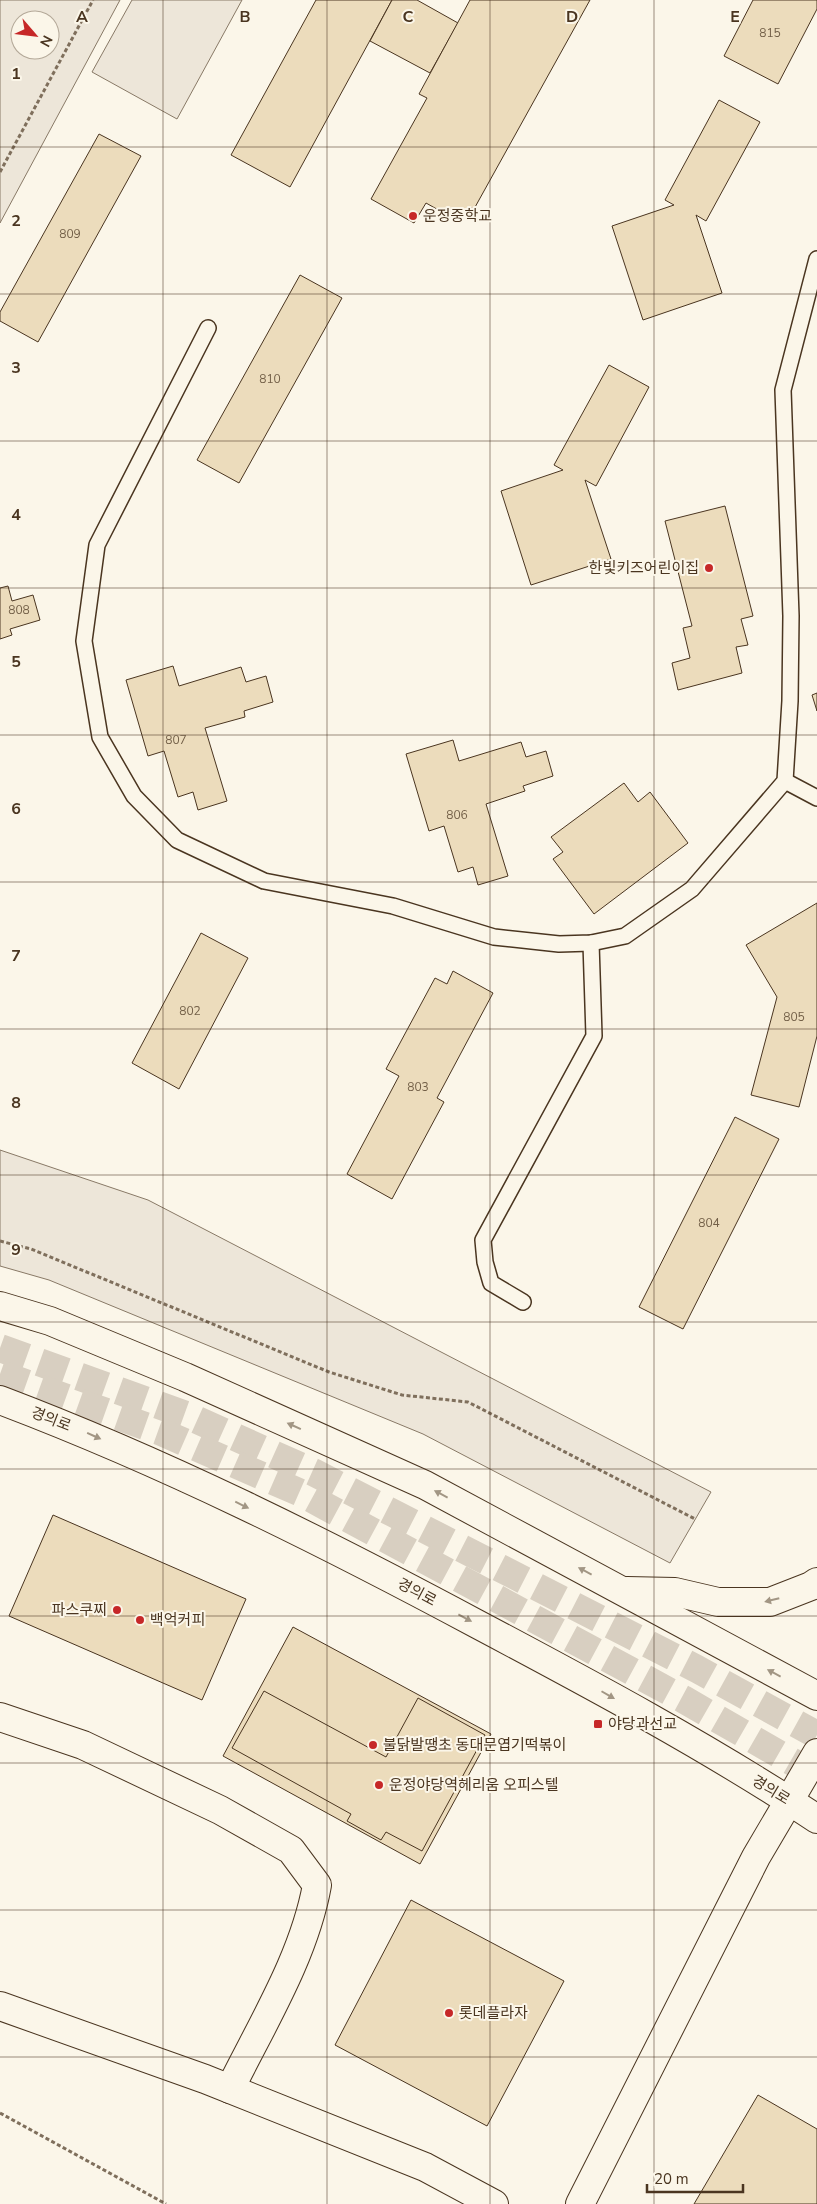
<svg xmlns="http://www.w3.org/2000/svg" width="817" height="2204" font-family="'Nunito Sans','Noto Sans KR',sans-serif">
	<rect width="100%" height="100%" fill="#fbf6e9"/>
	<g fill="#ede6d9" stroke="#887966" fill-rule="evenodd">
		<path d="M0,0H120L0,223ZM20,20H50V50H20Z"/>
		<polygon points="132,0 242,0 177,119 92,72"/>
		<polygon points="0,1150 148,1200 711,1492 670,1563 423,1434 49,1280 0,1266"/>
	</g>
	<g fill="#ecdcbc" stroke="#4a3520">
		<polygon points="316,0 392,0 290,187 231,155"/>
		<polygon points="392,0 417,0 458,23 430,73 370,41"/>
		<polygon points="470,0 590,0 474,209 469,207 460,222 426,203 414,223 371,199 427,98 419,94"/>
		<polygon points="753,0 817,0 817,9 778,84 724,56"/>
		<polygon points="719,100 760,122 706,221 696,215 722,293 643,320 612,226 674,205 665,200"/>
		<polygon points="99,134 141,156 38,342 0,321 0,312"/>
		<polygon points="300,275 342,298 239,483 197,460"/>
		<polygon points="609,365 649,387 596,486 585,480 611,559 531,585 501,491 563,470 554,465"/>
		<polygon points="725,506 753,616 741,619 748,645 736,647 742,673 678,690 672,663 690,658 683,628 692,626 665,521"/>
		<polygon points="8,586 12,601 33,595 40,620 10,629 12,635 0,639 0,588"/>
		<polygon points="173,666 179,686 241,667 246,682 266,676 273,702 244,711 245,717 205,728 227,801 198,810 193,792 178,797 164,751 148,756 126,680"/>
		<polygon points="817,693 817,711 812,695"/>
		<polygon points="453,740 459,761 521,742 526,757 546,751 553,776 523,786 525,791 486,804 508,876 478,885 473,867 458,872 444,826 429,831 406,754"/>
		<polygon points="624,783 638,802 650,792 688,843 594,914 553,859 563,852 551,837"/>
		<polygon points="817,903 817,1036 799,1107 751,1095 777,997 746,945"/>
		<polygon points="201,933 248,958 179,1089 132,1063"/>
		<polygon points="453,971 493,993 437,1098 444,1102 392,1199 347,1174 399,1076 386,1069 435,978 447,984"/>
		<polygon points="735,1117 779,1139 683,1329 639,1307"/>
		<polygon points="53,1515 246,1599 202,1700 9,1616"/>
		<polygon points="293,1627 491,1734 420,1864 223,1756"/>
		<polygon points="264,1691 386,1757 418,1698 485,1735 422,1851 386,1832 381,1840 347,1821 351,1814 232,1748"/>
		<polygon points="411,1900 564,1981 487,2126 335,2045"/>
		<polygon points="758,2095 817,2129 817,2204 694,2204"/>
	</g>
	<g fill="none" stroke-linecap="round" stroke-linejoin="round">
		<g stroke="#d8cfc1" stroke-width="28" stroke-dasharray="28 14" stroke-linecap="butt">
			<polyline points="0,1348 186,1415 313,1472 697,1669 817,1735"/>
			<polyline points="0,1374 159,1431 301,1493 683,1699 817,1776"/>
		</g>
		<defs>
			<g id="lane">
				<polyline points="208,328 97,545 84,641 100,737 134,796 177,840 264,881 393,906 494,937 559,944 591,943 625,936 692,889 785,781 790,701 791,616 783,390 817,259"/>
				<polyline points="785,781 817,798"/>
				<polyline points="523,1302 491,1283 485,1262 483,1240 594,1036 591,943"/>
			</g>
			<g id="street">
				<path d="M0,1717L83,1745L220,1810L291,1850L317,1885C304,1957 262,2024 230,2089"/>
				<polyline points="0,2006 205,2079 425,2167 494,2204"/>
				<polyline points="580,2204 756,1857 789,1801"/>
			</g>
			<polyline id="secondary" points="789,1801 817,1753"/>
			<g id="primary">
				<polyline points="0,1306 50,1321 185,1377 425,1485 817,1696"/>
				<path d="M0,1400C164,1462 322,1541 477,1624C592,1685 708,1747 817,1819"/>
				<polyline points="627,1591 675,1592 718,1602 770,1602 811,1586 817,1582"/>
			</g>
		</defs>
		<use href="#lane" stroke="#4a3520" stroke-width="18"/>
		<use href="#street" stroke="#4a3520" stroke-width="30"/>
		<use href="#secondary" stroke="#4a3520" stroke-width="30"/>
		<use href="#primary" stroke="#4a3520" stroke-width="30"/>
		<g stroke="#7f6f5c" stroke-width="3" stroke-dasharray="4 2.5" stroke-linecap="butt">
			<polyline points="0,172 93,0"/>
			<polyline points="0,1241 31,1249 329,1372 402,1395 468,1402 695,1519"/>
			<polyline points="0,2113 166,2204"/>
		</g>
		<use href="#lane" stroke="#fbf6e9" stroke-width="15"/>
		<use href="#street" stroke="#fbf6e9" stroke-width="28"/>
		<use href="#secondary" stroke="#fbf6e9" stroke-width="28"/>
		<use href="#primary" stroke="#fbf6e9" stroke-width="28"/>
	</g>
	<defs><path id="oneway-solid" d="M-6-.8H1V-3.2L6.5 0L1 3.2V.8H-6Z" transform="scale(1.25)"/></defs>
	<g fill="#a29684">
		<use href="#oneway-solid" transform="translate(294 1426) rotate(-156)"/>
		<use href="#oneway-solid" transform="translate(94 1436) rotate(24)"/>
		<use href="#oneway-solid" transform="translate(441 1494) rotate(-152)"/>
		<use href="#oneway-solid" transform="translate(242 1505) rotate(26)"/>
		<use href="#oneway-solid" transform="translate(585 1571) rotate(-152)"/>
		<use href="#oneway-solid" transform="translate(772 1600) rotate(166)"/>
		<use href="#oneway-solid" transform="translate(465 1618) rotate(28)"/>
		<use href="#oneway-solid" transform="translate(774 1673) rotate(-152)"/>
		<use href="#oneway-solid" transform="translate(608 1695) rotate(30)"/>
	</g>
	<path fill="none" stroke="#4a3520" stroke-width="1" stroke-opacity="0.55" d="M163,0V2204M327,0V2204M490,0V2204M654,0V2204M0,147H817M0,294H817M0,441H817M0,588H817M0,735H817M0,882H817M0,1029H817M0,1175H817M0,1322H817M0,1469H817M0,1616H817M0,1763H817M0,1910H817M0,2057H817"/>
	<g fill="#c62828" stroke="#fbf6e9" stroke-width="2">
		<circle cx="413" cy="216" r="5"/>
		<circle cx="709" cy="568" r="5"/>
		<circle cx="117" cy="1610" r="5"/>
		<circle cx="140" cy="1620" r="5"/>
		<rect x="593" y="1719" width="10" height="10" rx="2.5"/>
		<circle cx="373" cy="1745" r="5"/>
		<circle cx="379" cy="1785" r="5"/>
		<circle cx="449" cy="2013" r="5"/>
	</g>
	<g text-anchor="middle" stroke-width="4" stroke-linejoin="round" paint-order="stroke">
		<g font-size="12" fill="#725f47">
			<text x="770" y="37">815</text>
			<text x="70" y="238">809</text>
			<text x="270" y="383">810</text>
			<text x="19" y="614">808</text>
			<text x="176" y="744">807</text>
			<text x="457" y="819">806</text>
			<text x="190" y="1015">802</text>
			<text x="794" y="1021">805</text>
			<text x="418" y="1091">803</text>
			<text x="709" y="1227">804</text>
		</g>
		<g font-size="15" fill="#4a3520" stroke="#fbf6e9" text-anchor="start">
			<text x="423" y="221">운정중학교</text>
			<text x="699" y="573" text-anchor="end">한빛키즈어린이집</text>
			<text x="107" y="1615" text-anchor="end">파스쿠찌</text>
			<text x="150" y="1625">백억커피</text>
			<text x="608" y="1729">야당과선교</text>
			<text x="383" y="1750">불닭발땡초 동대문엽기떡볶이</text>
			<text x="389" y="1790">운정야당역헤리움 오피스텔</text>
			<text x="459" y="2018">롯데플라자</text>
		</g>
		<g font-size="15" fill="#4a3520" stroke="#fbf6e9">
			<text transform="translate(51 1419) rotate(21)" y="5">경의로</text>
			<text transform="translate(417 1592) rotate(28)" y="5">경의로</text>
			<text transform="translate(771 1790) rotate(31)" y="5">경의로</text>
		</g>
	</g>
	<g font-size="16" text-anchor="middle" font-weight="bold" fill="#4a3520" stroke="#fbf6e9" stroke-width="4" stroke-linejoin="round" paint-order="stroke">
		<text x="82" y="22">A</text>
		<text x="245" y="22">B</text>
		<text x="408" y="22">C</text>
		<text x="572" y="22">D</text>
		<text x="735" y="22">E</text>
		<text x="16" y="79">1</text>
		<text x="16" y="226">2</text>
		<text x="16" y="373">3</text>
		<text x="16" y="520">4</text>
		<text x="16" y="667">5</text>
		<text x="16" y="814">6</text>
		<text x="16" y="961">7</text>
		<text x="16" y="1108">8</text>
		<text x="16" y="1255">9</text>
	</g>
	<g transform="translate(35 35) rotate(118)"><circle r="24" fill="#fbf6e9" stroke="#b4a999"/>
	<path d="M0-4L9 19L0 12L-9 19Z" fill="#c62828"/>
	<text y="-8" font-size="14" font-weight="bold" text-anchor="middle" fill="#4a3520">N</text>
	</g>
	<path d="M647 2184v8h96v-8" fill="none" stroke="#4a3520" stroke-width="2.5"/>
	<text x="654" y="2184" font-size="15" fill="#4a3520" stroke="#fbf6e9" stroke-width="4" paint-order="stroke">20 m</text>
</svg>
